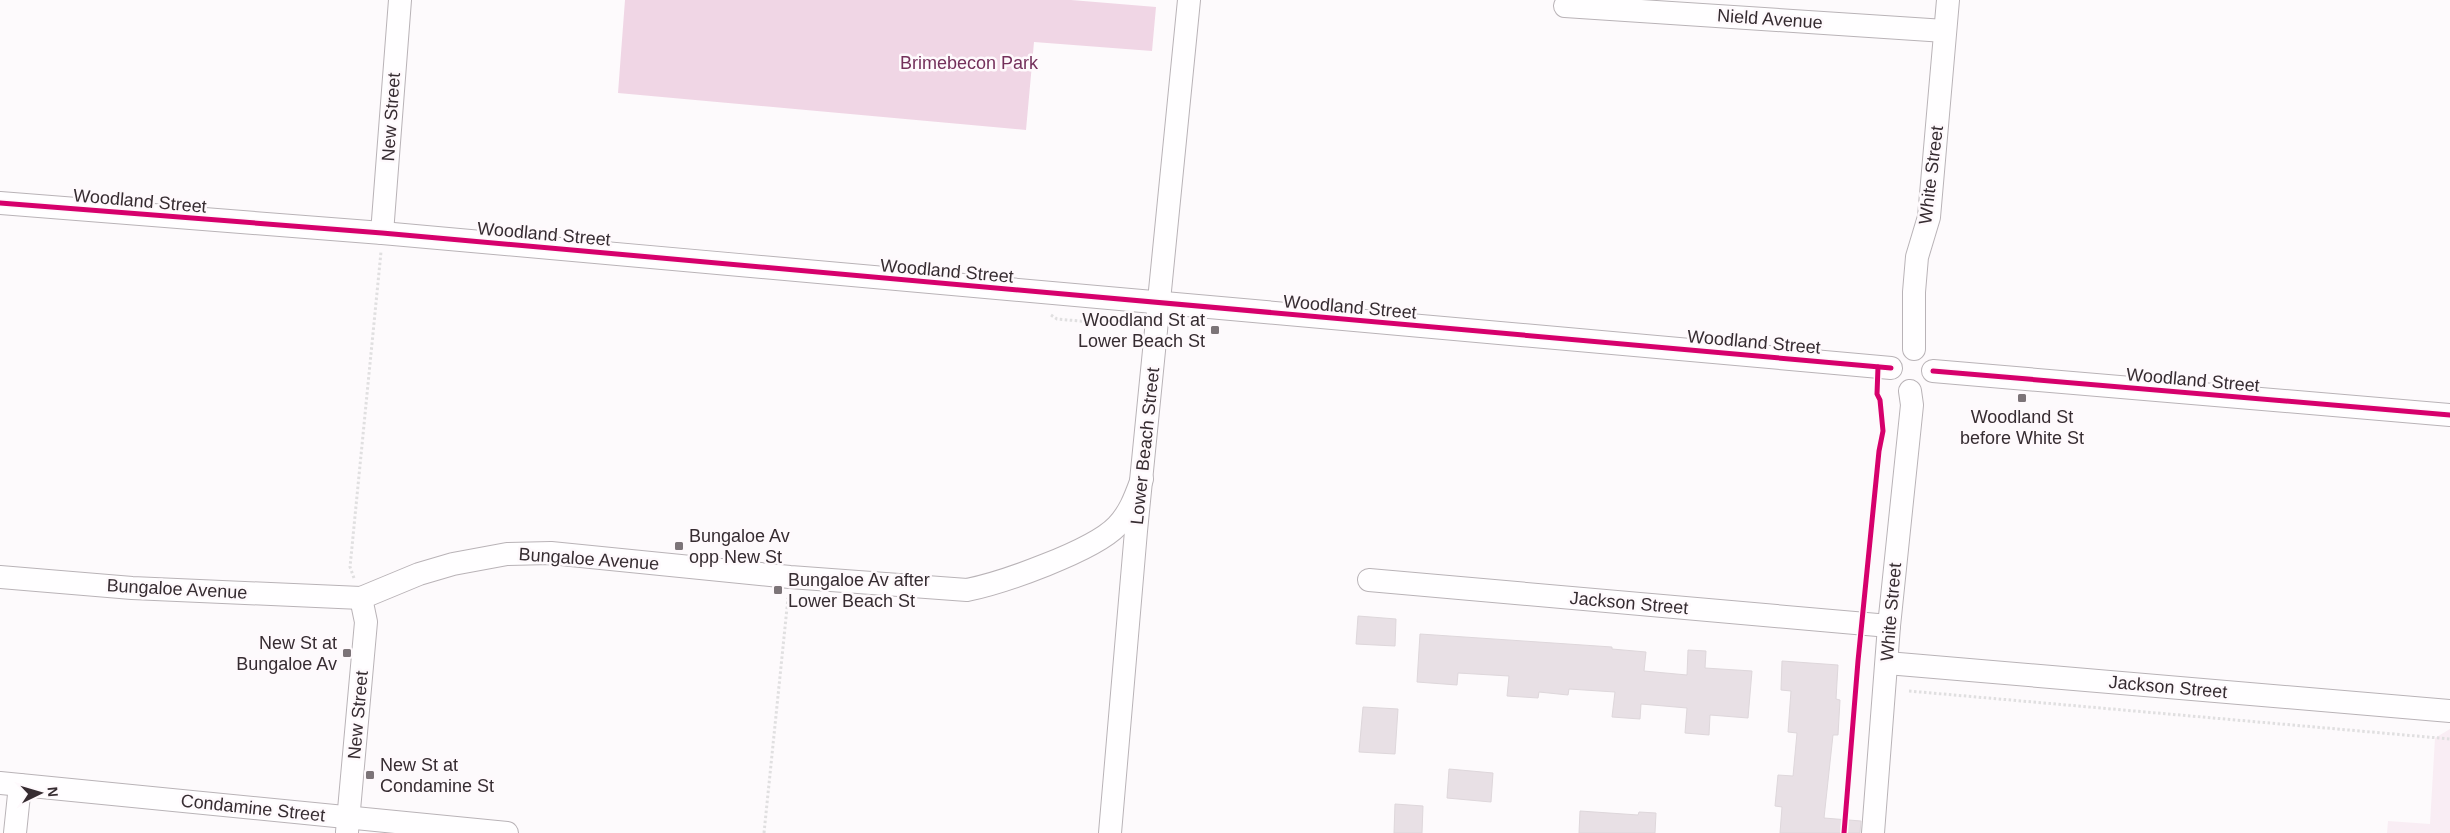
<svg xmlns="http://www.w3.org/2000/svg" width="2450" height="833" font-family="Helvetica,sans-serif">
	<rect width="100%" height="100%" fill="#fdfafc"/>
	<polygon fill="#f9edf4" points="2450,729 2450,833 2387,833 2388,821 2430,824 2435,738"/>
	<polygon fill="#f0d6e5" points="625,0 1071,0 1156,7 1152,51 1034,42 1026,130 618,93"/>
	<g fill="#e8e0e5" stroke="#ded7db">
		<polygon points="1358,616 1396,619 1395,646 1356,644"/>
		<polygon points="1420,634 1612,647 1612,649 1646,652 1644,671 1687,675 1688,650 1706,651 1705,668 1752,671 1748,718 1710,715 1709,735 1685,733 1687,708 1641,704 1640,719 1612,717 1615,692 1569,689 1568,695 1539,692 1538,698 1507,696 1509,676 1458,673 1457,685 1417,682"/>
		<polygon points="1782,661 1838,665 1836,699 1840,700 1838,735 1833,735 1824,818 1861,821 1860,833 1780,833 1782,807 1775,806 1778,775 1793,776 1797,733 1788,732 1791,691 1781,690"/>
		<polygon points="1363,707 1398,709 1395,754 1359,752"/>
		<polygon points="1449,769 1493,773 1491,802 1447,798"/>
		<polygon points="1395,804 1423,806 1422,833 1394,833"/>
		<polygon points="1580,811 1638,815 1639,812 1656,813 1655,833 1579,833"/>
	</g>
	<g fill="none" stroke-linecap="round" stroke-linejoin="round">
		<defs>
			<g id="minor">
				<polyline points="1565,6 1945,31"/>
				<polyline points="0,203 382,233 1891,368"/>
				<polyline points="382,233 400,0"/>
				<polyline points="1914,349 1914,292 1917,257 1929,217 1948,0"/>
				<polyline points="1933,371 2450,415"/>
				<path d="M0,577L132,588L361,598L419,574L453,564L507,554L551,553L790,577L967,590C1002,583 1093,551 1117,526C1130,513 1136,495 1142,479"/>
				<polyline points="1369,580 1889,626"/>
				<polyline points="1887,663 2450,711"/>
				<polyline points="0,783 507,833"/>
				<polyline points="347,832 366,622 361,598"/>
				<polyline points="15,833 20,785"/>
				<polyline points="1110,833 1136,531 1189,0"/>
				<polyline points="1873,833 1889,626 1912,405 1910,391"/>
			</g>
		</defs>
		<use href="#minor" stroke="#b9b3b7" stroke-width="24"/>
		<g stroke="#e0dfe0" stroke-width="3" stroke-dasharray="2.5 2.5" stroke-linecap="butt">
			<polyline points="1051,315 1057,319 1135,326"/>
			<polyline points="354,578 350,567 381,252"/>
			<polyline points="1909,691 2450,739"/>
			<polyline points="764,833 788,598"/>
		</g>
		<use href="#minor" stroke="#fffeff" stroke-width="22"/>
		<defs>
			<g id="cycleway">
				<polyline points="0,203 382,233 1891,368"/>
				<polyline points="1933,371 2450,415"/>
				<polyline points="1844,833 1858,661 1879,451 1883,431 1880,400 1877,394 1878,367"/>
			</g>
		</defs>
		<use href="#cycleway" stroke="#fef9fc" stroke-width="8"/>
		<use href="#cycleway" stroke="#d6006c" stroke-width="5"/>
	</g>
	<g fill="#7c7478" stroke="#fef9fc" stroke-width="2">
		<rect x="1210" y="325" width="10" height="10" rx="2.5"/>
		<rect x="2017" y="393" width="10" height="10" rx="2.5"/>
		<rect x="674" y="541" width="10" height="10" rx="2.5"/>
		<rect x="773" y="585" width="10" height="10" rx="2.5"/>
		<rect x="342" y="648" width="10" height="10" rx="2.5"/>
		<rect x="365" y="770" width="10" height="10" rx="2.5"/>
	</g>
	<g text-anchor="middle" stroke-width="5" stroke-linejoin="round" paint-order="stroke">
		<g font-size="18" fill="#362c31" stroke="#fef9fc">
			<text transform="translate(1770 19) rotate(4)" y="6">Nield Avenue</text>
			<text transform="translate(391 117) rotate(-86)" y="6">New Street</text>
			<text transform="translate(1931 175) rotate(-83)" y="6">White Street</text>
			<text transform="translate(140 201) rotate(5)" y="6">Woodland Street</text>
			<text transform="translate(544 234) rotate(5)" y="6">Woodland Street</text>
			<text transform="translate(947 271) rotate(5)" y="6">Woodland Street</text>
			<text transform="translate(1350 307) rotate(5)" y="6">Woodland Street</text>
			<text transform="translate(1754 342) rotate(5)" y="6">Woodland Street</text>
			<text transform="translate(2193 380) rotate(5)" y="6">Woodland Street</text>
			<text transform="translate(1145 446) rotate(-84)" y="6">Lower Beach Street</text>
			<text transform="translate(589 559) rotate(4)" y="6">Bungaloe Avenue</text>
			<text transform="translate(177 589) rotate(3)" y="6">Bungaloe Avenue</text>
			<text transform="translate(1629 603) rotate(5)" y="6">Jackson Street</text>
			<text transform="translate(1891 612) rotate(-85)" y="6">White Street</text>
			<text transform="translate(2168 687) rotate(5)" y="6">Jackson Street</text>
			<text transform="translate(358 715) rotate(-85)" y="6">New Street</text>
			<text transform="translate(253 808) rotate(6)" y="6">Condamine Street</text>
		</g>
		<g font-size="18" fill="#74305b" stroke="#fef9fc">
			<text x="969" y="69">Brimebecon Park</text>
		</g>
		<g font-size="18" fill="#362c31" stroke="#fef9fc" text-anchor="start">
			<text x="1205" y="326" text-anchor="end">Woodland St at<tspan x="1205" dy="21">Lower Beach St</tspan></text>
			<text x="2022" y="423" text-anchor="middle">Woodland St<tspan x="2022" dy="21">before White St</tspan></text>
			<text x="689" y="542">Bungaloe Av<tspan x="689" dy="21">opp New St</tspan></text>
			<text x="788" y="586">Bungaloe Av after<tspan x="788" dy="21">Lower Beach St</tspan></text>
			<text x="337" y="649" text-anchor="end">New St at<tspan x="337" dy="21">Bungaloe Av</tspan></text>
			<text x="380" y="771">New St at<tspan x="380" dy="21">Condamine St</tspan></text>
		</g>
	</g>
	<g transform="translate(40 793) rotate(85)" stroke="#fef9fc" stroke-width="4" paint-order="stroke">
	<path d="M0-4L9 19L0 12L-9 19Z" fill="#362c31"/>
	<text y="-8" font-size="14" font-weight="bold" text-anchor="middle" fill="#362c31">N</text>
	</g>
</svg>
